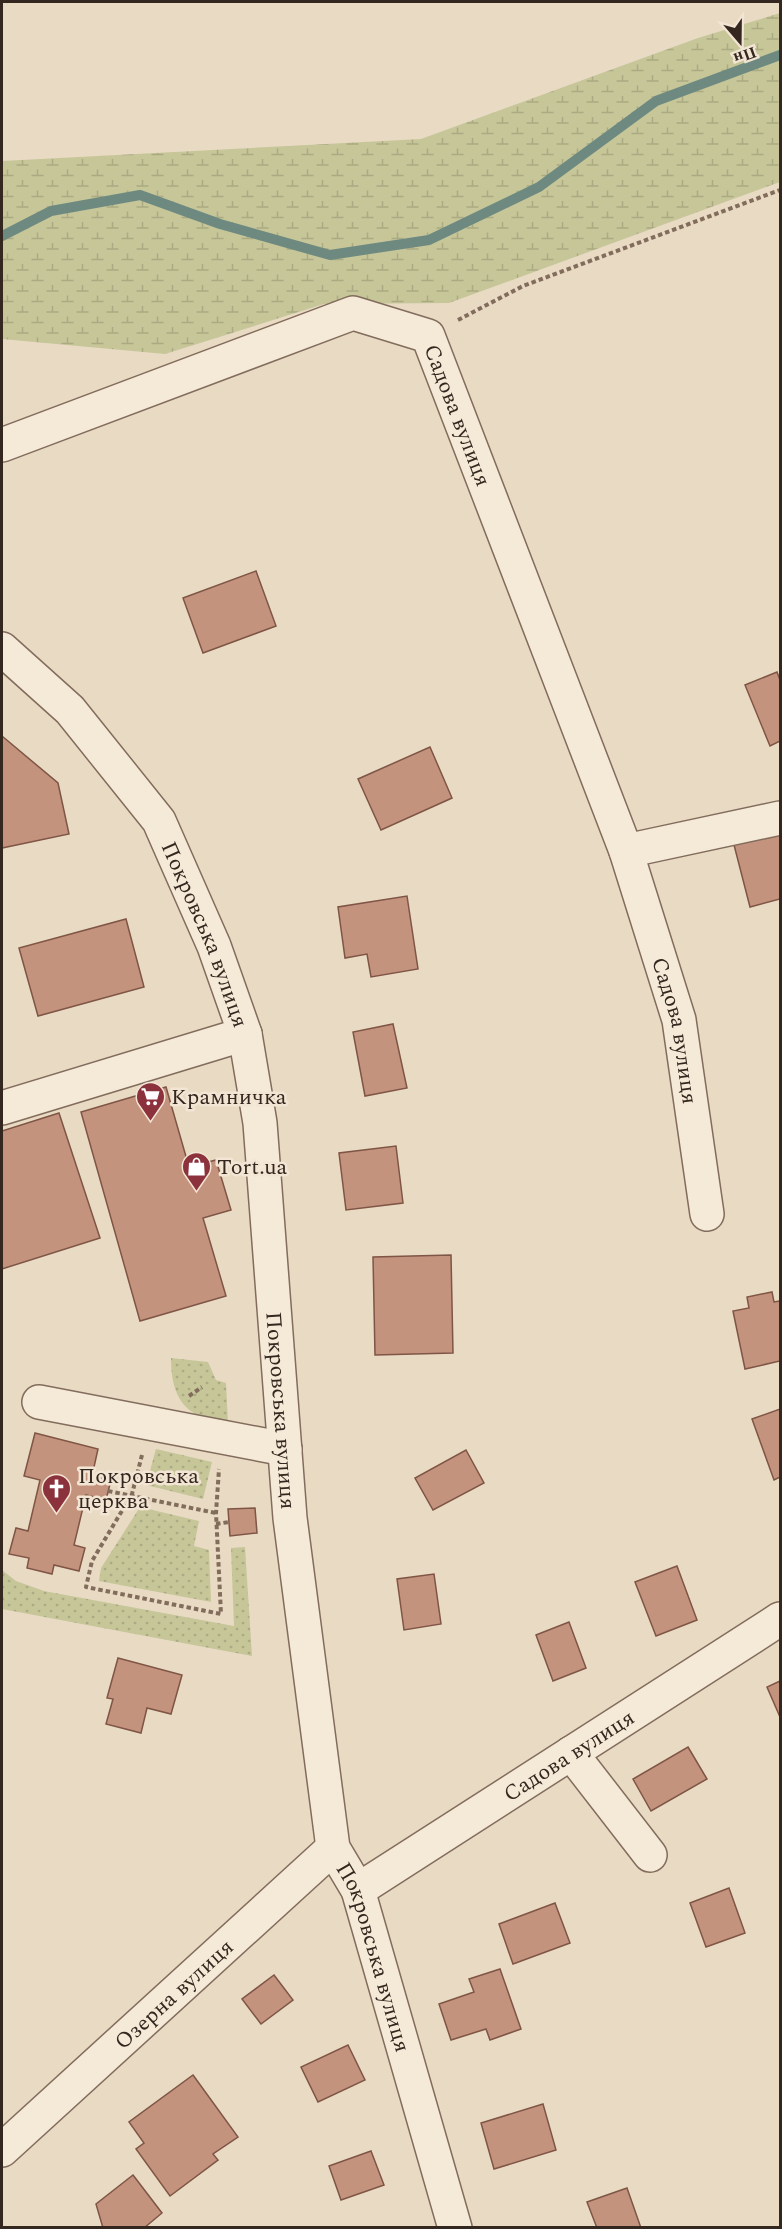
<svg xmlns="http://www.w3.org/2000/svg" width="782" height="2229" font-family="Spectral,serif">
	<defs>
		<pattern id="green-dots" width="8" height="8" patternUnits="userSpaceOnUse" patternTransform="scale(1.5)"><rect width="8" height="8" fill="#c6c699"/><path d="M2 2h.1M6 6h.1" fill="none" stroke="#abaa83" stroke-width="1.8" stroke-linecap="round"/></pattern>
		<pattern id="wetland-marsh" width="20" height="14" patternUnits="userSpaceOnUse" patternTransform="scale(1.5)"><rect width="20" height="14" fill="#c6c699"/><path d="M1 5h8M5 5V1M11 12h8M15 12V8" fill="none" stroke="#abaa83"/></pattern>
	</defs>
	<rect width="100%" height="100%" fill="#e9dac4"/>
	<g fill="url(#green-dots)">
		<path d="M171,1358L208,1362L216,1380L226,1383L228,1423C186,1419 171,1399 171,1358Z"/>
		<polygon points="156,1449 212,1462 203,1499 146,1485"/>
		<polygon points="140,1507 199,1521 194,1546 209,1550 211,1602 99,1581 101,1568"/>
		<polygon points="245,1547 252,1656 2,1609 2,1570 16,1581 44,1591 234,1626 231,1548"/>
	</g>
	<polygon fill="url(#wetland-marsh)" points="780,13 780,182 449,303 324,304 165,354 2,339 2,161 421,139 698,38"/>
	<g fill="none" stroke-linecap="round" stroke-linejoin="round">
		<polyline stroke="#6e8a80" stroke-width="10" points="2,236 51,211 140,195 220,224 330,255 429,240 539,187 656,101 780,55"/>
	</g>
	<g fill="#c4937e" stroke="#7f5545" stroke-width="1.5">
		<polygon points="256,571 276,626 203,653 183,598"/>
		<polygon points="777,672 780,680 780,741 770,746 745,685"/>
		<polygon points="2,736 58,783 69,834 2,848"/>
		<polygon points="430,747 452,798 381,830 358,779"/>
		<polygon points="780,828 780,899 750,907 733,841"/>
		<polygon points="407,896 418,969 371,977 367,954 345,958 338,907"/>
		<polygon points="126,919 144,987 38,1016 19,948"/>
		<polygon points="393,1024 407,1088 365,1096 353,1032"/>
		<polygon points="166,1087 189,1167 216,1160 231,1210 203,1218 226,1296 140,1321 81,1112"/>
		<polygon points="59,1113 100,1238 2,1269 2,1131"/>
		<polygon points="396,1146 403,1203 346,1210 339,1153"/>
		<polygon points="451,1255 453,1353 375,1355 373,1257"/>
		<polygon points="772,1292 774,1302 780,1301 780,1361 745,1369 733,1311 749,1308 747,1297"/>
		<polygon points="780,1409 780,1477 774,1480 752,1419"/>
		<polygon points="35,1433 98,1449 92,1476 111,1480 106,1500 86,1495 74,1545 85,1548 79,1571 54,1565 52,1574 27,1568 29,1558 9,1554 16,1528 28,1531 40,1480 24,1476"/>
		<polygon points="466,1450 484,1483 433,1510 415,1478"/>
		<polygon points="255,1508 257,1533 230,1536 228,1509"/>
		<polygon points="677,1566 697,1620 656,1636 635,1582"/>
		<polygon points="434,1574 441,1624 404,1630 397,1579"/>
		<polygon points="569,1622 586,1668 553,1681 536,1635"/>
		<polygon points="118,1658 182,1675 171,1714 147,1708 141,1733 106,1724 113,1699 107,1698"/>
		<polygon points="780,1681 780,1717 767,1687"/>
		<polygon points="688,1747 707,1779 651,1811 633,1779"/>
		<polygon points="729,1888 745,1933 706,1947 690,1903"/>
		<polygon points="555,1903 570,1943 513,1964 499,1924"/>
		<polygon points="500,1969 521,2029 490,2040 486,2029 451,2040 439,2004 474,1992 469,1979"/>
		<polygon points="274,1975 293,2000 261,2024 242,1999"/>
		<polygon points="348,2045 365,2080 318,2102 301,2067"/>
		<polygon points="193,2075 238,2137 213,2154 218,2160 170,2196 136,2149 144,2143 129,2122"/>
		<polygon points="543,2104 556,2150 494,2169 481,2123"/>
		<polygon points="371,2151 384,2185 341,2200 329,2166"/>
		<polygon points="133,2175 162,2213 144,2228 103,2228 96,2204"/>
		<polygon points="627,2188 641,2228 597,2228 587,2202"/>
	</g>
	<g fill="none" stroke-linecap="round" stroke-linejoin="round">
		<defs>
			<g id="minor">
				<path id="s1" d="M2,445L353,313L428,336L626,851L679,1020L707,1214"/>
				<path id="s2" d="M2,649L70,710L159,821L214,946L245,1034L260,1123L290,1518L333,1848L358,1890L455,2228"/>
				<polyline points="626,851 780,818"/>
				<polyline points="2,1108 245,1034"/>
				<polyline points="39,1402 285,1449"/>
				<polyline points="571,1753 650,1855"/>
				<path id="s3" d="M358,1890L780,1619"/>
				<path id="s4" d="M2,2150L333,1848"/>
			</g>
		</defs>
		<use href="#minor" stroke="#826c5c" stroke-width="36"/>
		<g stroke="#826c5c" stroke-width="4" stroke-dasharray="4.5 3" stroke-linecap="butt">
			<polyline points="458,320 523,286 780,190"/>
			<polyline points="189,1396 202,1387"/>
			<polyline points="142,1455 132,1494 92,1561 86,1587 221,1614 216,1513 219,1469"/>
			<polyline points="108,1491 216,1513"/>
			<polyline points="216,1524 229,1522"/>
		</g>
		<use href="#minor" stroke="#f5e9d7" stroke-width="33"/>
	</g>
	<defs>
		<symbol id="supermarket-pin" viewBox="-11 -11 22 30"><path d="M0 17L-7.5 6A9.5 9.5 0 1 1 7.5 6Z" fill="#8b323d" stroke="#f2e5d3"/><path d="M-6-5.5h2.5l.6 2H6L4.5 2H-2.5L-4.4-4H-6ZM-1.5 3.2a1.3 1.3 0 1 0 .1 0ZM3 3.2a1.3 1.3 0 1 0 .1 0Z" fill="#fff"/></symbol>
		<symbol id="shop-pin" viewBox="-11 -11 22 30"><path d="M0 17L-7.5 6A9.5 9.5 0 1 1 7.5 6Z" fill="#8b323d" stroke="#f2e5d3"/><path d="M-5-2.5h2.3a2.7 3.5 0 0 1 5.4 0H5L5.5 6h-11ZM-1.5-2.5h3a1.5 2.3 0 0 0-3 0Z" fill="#fff"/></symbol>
		<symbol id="church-pin" viewBox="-11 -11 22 30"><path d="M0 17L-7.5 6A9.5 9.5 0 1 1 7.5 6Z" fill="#8b323d" stroke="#f2e5d3"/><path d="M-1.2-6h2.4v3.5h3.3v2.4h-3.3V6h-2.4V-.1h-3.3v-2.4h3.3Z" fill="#fff"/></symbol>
	</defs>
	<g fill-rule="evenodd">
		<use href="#supermarket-pin" x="134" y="1080" width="33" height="45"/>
		<use href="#shop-pin" x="180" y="1150" width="33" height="45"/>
		<use href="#church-pin" x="40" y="1472" width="33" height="45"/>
	</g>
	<g text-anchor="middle" stroke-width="5" stroke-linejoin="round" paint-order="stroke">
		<g font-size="22" fill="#34271f" stroke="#f2e5d3">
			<text dy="8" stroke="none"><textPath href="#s1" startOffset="538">Садова вулиця</textPath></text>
			<text dy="8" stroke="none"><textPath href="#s2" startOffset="356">Покровська вулиця</textPath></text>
			<text dy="8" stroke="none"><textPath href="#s1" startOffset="1192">Садова вулиця</textPath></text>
			<text dy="8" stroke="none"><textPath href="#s2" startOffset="842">Покровська вулиця</textPath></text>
			<text dy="8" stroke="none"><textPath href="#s3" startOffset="250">Садова вулиця</textPath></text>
			<text dy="8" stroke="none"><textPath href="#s2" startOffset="1400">Покровська вулиця</textPath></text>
			<text dy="8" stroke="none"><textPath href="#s4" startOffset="232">Озерна вулиця</textPath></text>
		</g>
		<g font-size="22" fill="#34271f" stroke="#f2e5d3" text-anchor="start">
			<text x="171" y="1104">Крамничка</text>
			<text x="217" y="1174">Tort.ua</text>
			<text x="78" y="1483">Покровська<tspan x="78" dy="25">церква</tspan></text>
		</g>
	</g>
	<rect width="782" height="2229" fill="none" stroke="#34271f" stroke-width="6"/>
	<g transform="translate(740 42) rotate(160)" stroke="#f2e5d3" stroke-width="4.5" paint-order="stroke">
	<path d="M0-4.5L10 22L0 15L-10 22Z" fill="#34271f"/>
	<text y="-9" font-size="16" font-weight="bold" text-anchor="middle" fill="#34271f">Пн</text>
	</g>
</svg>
